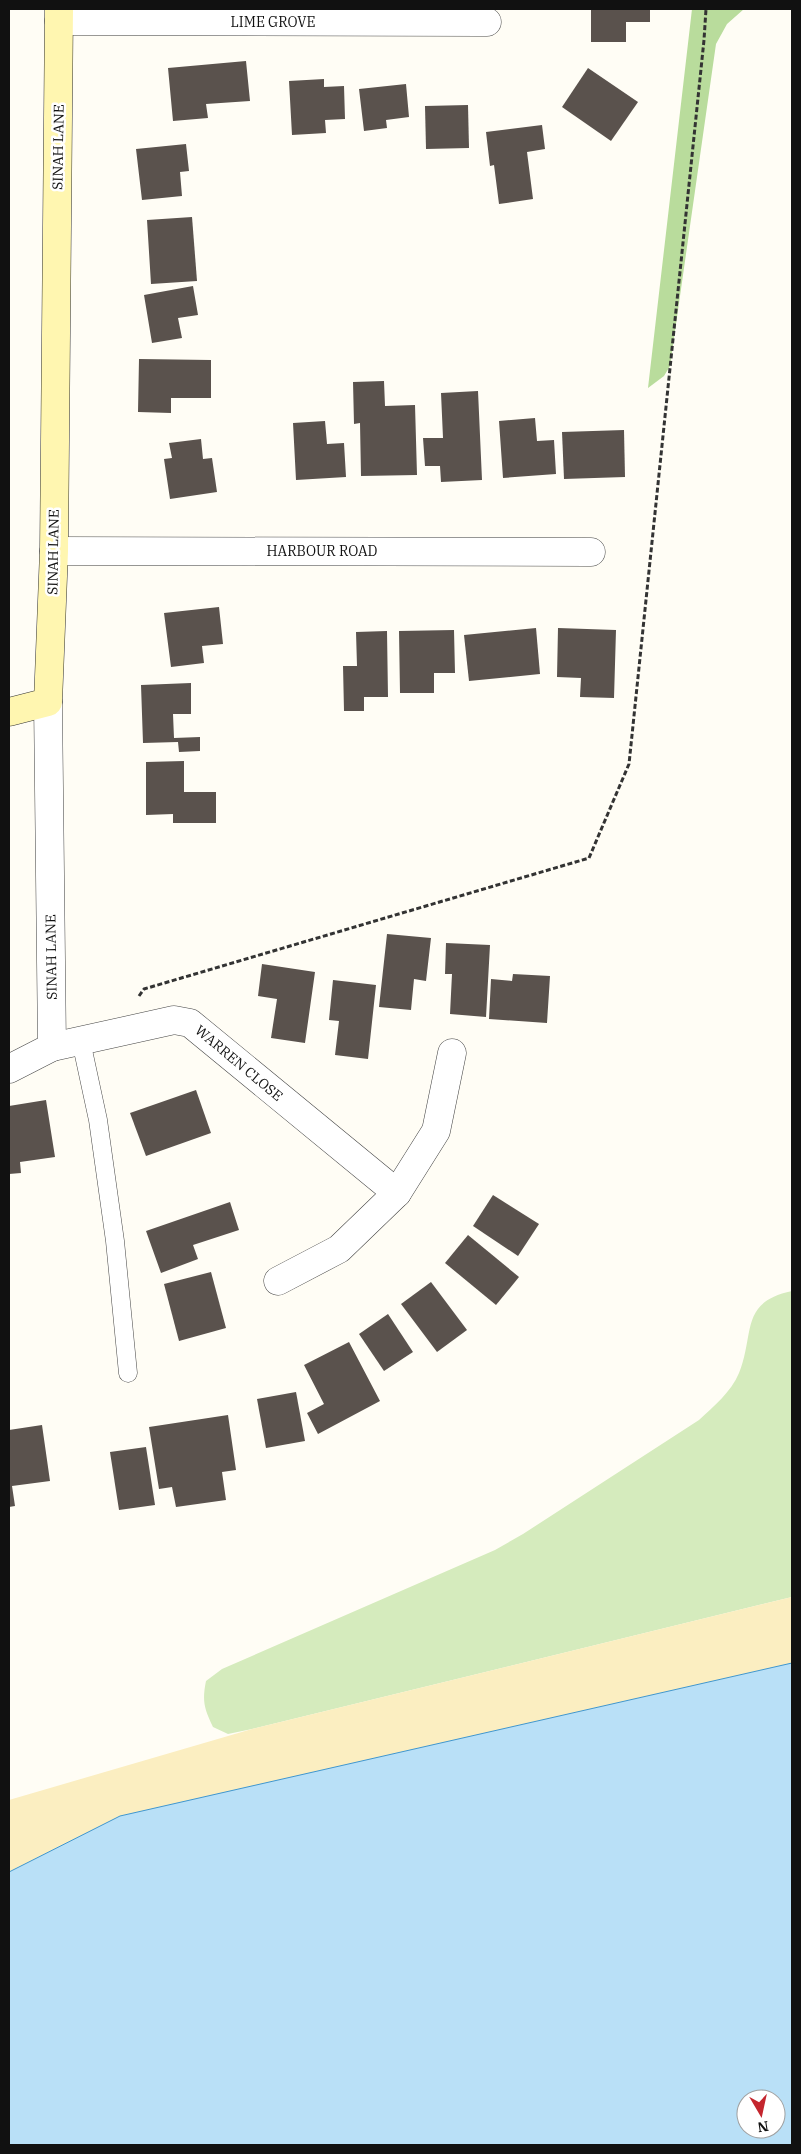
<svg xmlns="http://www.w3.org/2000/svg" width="801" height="2154" font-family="'IBM Plex Serif',serif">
	<rect width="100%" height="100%" fill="#fffdf5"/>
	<path fill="#d5ebbd" d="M792,1291V1597L252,1729L228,1734L213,1727C204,1708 202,1701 206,1681L222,1669L495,1550L523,1534L699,1420C714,1406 731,1392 739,1373C755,1334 739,1302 792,1291Z"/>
	<polygon fill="#b9dc9c" points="692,9 744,9 727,24 716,44 670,366 664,376 648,388"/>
	<polygon fill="#fbeec1" points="792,1597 792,1927 9,2145 9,1800 252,1729"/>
	<path fill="#b9e0f7" stroke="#3f96cf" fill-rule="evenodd" d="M792,1663V2145H9V1872L120,1816ZM746,2099H776V2129H746Z"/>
	<g fill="#5a524d">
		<polygon points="591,9 650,9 650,22 626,22 626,42 591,42"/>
		<polygon points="246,61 250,101 206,104 208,118 173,121 168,68"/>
		<polygon points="588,68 638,102 611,141 562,107"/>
		<polygon points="324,79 324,87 344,86 345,119 325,120 326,133 292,135 289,81"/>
		<polygon points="406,84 409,117 386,120 387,128 364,131 359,89"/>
		<polygon points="468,105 469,148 426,149 425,106"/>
		<polygon points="542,125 545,149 527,152 533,199 499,204 494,165 490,166 486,132"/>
		<polygon points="186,144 189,171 180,172 182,196 142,200 136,149"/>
		<polygon points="192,217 197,281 151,284 147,220"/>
		<polygon points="193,286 198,315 178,318 182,338 152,343 144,295"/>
		<polygon points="139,359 211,360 211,398 171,398 171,413 138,412"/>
		<polygon points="384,381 385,406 415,405 417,475 361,476 360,423 354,424 353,382"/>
		<polygon points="478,391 482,480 441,482 440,466 425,466 423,438 443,438 441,393"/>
		<polygon points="535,418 537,441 554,440 556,474 503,478 499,421"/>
		<polygon points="325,421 327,444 344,443 346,477 296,480 293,423"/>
		<polygon points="624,430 625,477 564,479 562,432"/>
		<polygon points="201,439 203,459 212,458 217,492 170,499 164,459 172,458 169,443"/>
		<polygon points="219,607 223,644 202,646 204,663 171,667 164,613"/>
		<polygon points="536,628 540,674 469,681 464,635"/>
		<polygon points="558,628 616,630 614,698 580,697 581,678 557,677"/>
		<polygon points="454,630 455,673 434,673 434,693 400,693 399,631"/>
		<polygon points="387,631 388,697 364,697 364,711 344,711 343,666 357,666 356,632"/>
		<polygon points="191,683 191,714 173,714 174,738 200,737 200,751 179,752 178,742 143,743 141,685"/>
		<polygon points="184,761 184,792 216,792 216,823 173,823 173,814 146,815 146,762"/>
		<polygon points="387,934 431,938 426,981 414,979 411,1010 379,1007"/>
		<polygon points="446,943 490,945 486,1017 450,1014 452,974 445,974"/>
		<polygon points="262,964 315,972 305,1043 271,1038 277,999 258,996"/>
		<polygon points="513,974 550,976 547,1023 489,1019 491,979 512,981"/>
		<polygon points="333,980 376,985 368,1059 335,1055 339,1021 329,1020"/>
		<polygon points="196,1090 211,1133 146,1156 130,1113"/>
		<polygon points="46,1100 55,1157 20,1162 21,1173 9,1174 9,1106"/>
		<polygon points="493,1195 539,1224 518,1256 473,1226"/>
		<polygon points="230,1202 239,1230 193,1245 198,1259 161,1273 146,1231"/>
		<polygon points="468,1235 519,1277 496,1305 445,1263"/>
		<polygon points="211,1272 226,1328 179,1341 164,1284"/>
		<polygon points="431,1282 467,1330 437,1352 401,1304"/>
		<polygon points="388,1314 413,1352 384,1371 359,1334"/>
		<polygon points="349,1342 380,1401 318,1434 307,1413 324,1404 304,1365"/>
		<polygon points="296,1392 305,1441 266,1448 257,1399"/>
		<polygon points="228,1415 236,1470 222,1472 226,1500 176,1507 172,1487 159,1489 149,1427"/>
		<polygon points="42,1425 50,1481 12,1486 15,1506 9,1507 9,1430"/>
		<polygon points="146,1447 155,1505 119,1510 110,1452"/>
	</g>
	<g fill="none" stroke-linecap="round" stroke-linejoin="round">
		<defs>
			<polyline id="lane" points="81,1041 98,1120 115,1241 128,1373"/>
			<g id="street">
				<polyline points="59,21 487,22"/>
				<polyline points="54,551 591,552"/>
				<polyline points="48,702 52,1047"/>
				<polyline points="9,1069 52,1047 174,1020 190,1023 397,1193"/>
				<polyline points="278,1281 339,1249 397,1193 436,1131 452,1053"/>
			</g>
			<polyline id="secondary" points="9,712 48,702 54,551 59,9"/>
		</defs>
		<use href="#lane" stroke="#444" stroke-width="19"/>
		<use href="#street" stroke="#444" stroke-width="29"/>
		<use href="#secondary" stroke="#333" stroke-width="29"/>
		<polyline stroke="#333" stroke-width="3" stroke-dasharray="5 2.5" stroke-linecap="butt" points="139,996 144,989 589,858 629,764 704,40 706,9"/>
		<use href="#lane" stroke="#fff" stroke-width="18"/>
		<use href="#street" stroke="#fff" stroke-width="28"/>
		<use href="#secondary" stroke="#fff6b0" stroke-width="28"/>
	</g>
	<g text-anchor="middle" stroke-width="5" stroke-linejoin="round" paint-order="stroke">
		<g font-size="14" fill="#111" stroke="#fff">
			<text x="273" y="27">LIME GROVE</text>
			<text transform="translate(58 147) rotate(-89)" y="5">SINAH LANE</text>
			<text x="322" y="556">HARBOUR ROAD</text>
			<text transform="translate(53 552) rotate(-89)" y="5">SINAH LANE</text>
			<text transform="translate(51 957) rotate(-91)" y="5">SINAH LANE</text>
			<text transform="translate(239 1063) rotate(40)" y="5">WARREN CLOSE</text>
		</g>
	</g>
	<rect width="801" height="2154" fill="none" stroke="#111111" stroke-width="20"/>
	<g transform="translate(761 2114) rotate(171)"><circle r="24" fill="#ffffff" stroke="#a0a0a0"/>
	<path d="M0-4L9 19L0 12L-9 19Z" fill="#c4262e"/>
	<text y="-8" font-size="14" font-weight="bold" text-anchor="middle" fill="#111111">N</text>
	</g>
</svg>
